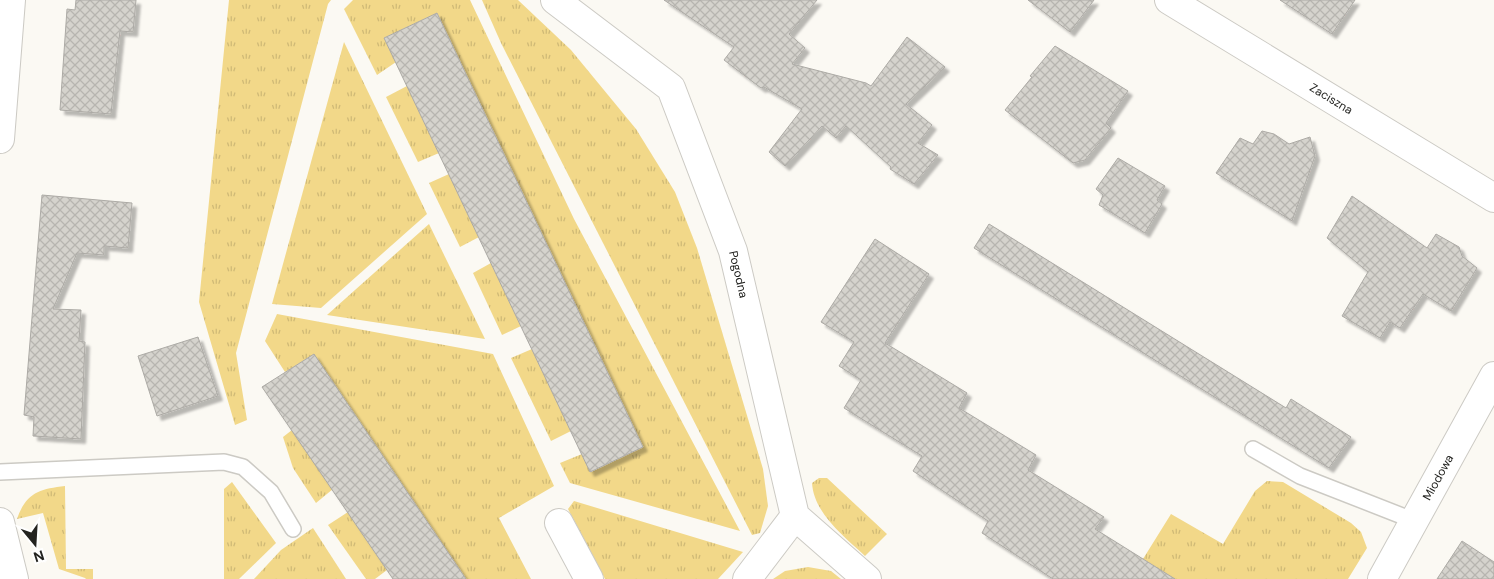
<svg xmlns="http://www.w3.org/2000/svg" width="1494" height="579" font-family="'DM Sans',sans-serif">
	<defs>
		<pattern id="grass-tufts" width="24" height="20" patternUnits="userSpaceOnUse" patternTransform="scale(1.25)"><rect width="24" height="20" fill="#f2d889"/><path d="M3 7l-1-3M5 7V3M7 7l1-3M15 17l-1-3M17 17v-4M19 17l1-3" fill="none" stroke="#cfb976"/></pattern>
		<pattern id="building-cross-hatch" width="8" height="8" patternUnits="userSpaceOnUse" patternTransform="scale(1.25)"><rect width="8" height="8" fill="#d5d3cd"/><path d="M0 0l8 8M0 8l8-8" fill="none" stroke="#b7b5b0"/></pattern>
		<filter id="shadow"><feDropShadow dx="4.5" dy="4.5" stdDeviation="1" flood-color="#0004"/></filter>
	</defs>
	<rect width="100%" height="100%" fill="#fbf9f3"/>
	<g fill="url(#grass-tufts)">
		<polygon points="229,0 331,0 328,4 236,353 247,420 235,425 199,302"/>
		<polygon points="353,0 470,0 574,219 740,531 570,483 560,463 582,454 591,472 643,447 437,13 384,38 396,62 377,75 344,9"/>
		<polygon points="482,0 518,0 571,50 636,129 675,192 697,248 763,469 768,506 760,533 752,535 501,43"/>
		<polygon points="344,42 427,214 321,308 272,304"/>
		<polygon points="407,86 439,153 418,162 386,97"/>
		<polygon points="449,174 479,237 460,247 429,183"/>
		<polygon points="429,224 485,339 327,315"/>
		<polygon points="491,263 521,326 502,335 473,273"/>
		<polygon points="277,314 493,354 554,486 499,518 531,579 466,579 313,355 285,372 265,341"/>
		<polygon points="532,349 571,431 551,441 511,358"/>
		<polygon points="292,430 333,489 316,503 293,468 283,437"/>
		<path d="M819,478H827L887,534L865,556C845,537 814,514 812,483Z"/>
		<polygon points="1267,481 1283,482 1351,523 1361,532 1367,548 1348,579 1172,579 1173,578 1143,559 1171,514 1223,544 1255,491"/>
		<polygon points="232,482 276,543 239,579 224,579 224,489"/>
		<path d="M65,486L66,569H93V579H86L85,578L59,569L43,513L17,519C26,493 39,489 65,486Z"/>
		<polygon points="574,501 743,552 718,579 605,579 568,509"/>
		<polygon points="348,512 387,570 375,579 366,579 328,525"/>
		<polygon points="313,528 346,579 254,579 281,550"/>
		<polygon points="808,567 831,571 841,579 773,579 785,571"/>
	</g>
	<g fill="url(#building-cross-hatch)" stroke="#acaaa5" filter="url(#shadow)">
		<polygon points="76,0 136,0 133,32 120,31 111,114 60,110 67,9 75,10"/>
		<polygon points="664,0 817,0 789,34 805,48 792,64 866,83 871,86 907,37 945,67 906,104 932,125 918,143 938,155 914,184 890,169 891,167 846,126 836,138 822,126 785,166 769,152 802,109 764,87 761,88 724,60 734,47"/>
		<polygon points="1028,0 1094,0 1070,32"/>
		<polygon points="1280,0 1355,0 1332,34"/>
		<polygon points="437,13 643,447 590,472 384,38"/>
		<polygon points="1055,46 1128,91 1106,123 1111,128 1085,160 1073,163 1005,110 1032,77 1030,76"/>
		<polygon points="1262,131 1274,134 1289,144 1310,137 1315,156 1292,221 1216,173 1240,138 1253,144"/>
		<polygon points="1118,158 1165,186 1157,200 1162,204 1145,233 1099,205 1103,195 1096,189"/>
		<polygon points="42,195 132,203 128,248 104,246 104,255 77,253 53,309 81,310 79,341 85,342 81,439 33,436 34,417 24,415"/>
		<polygon points="1352,196 1427,248 1436,234 1459,247 1462,256 1477,268 1451,311 1423,294 1400,328 1390,322 1380,338 1342,316 1368,272 1327,238"/>
		<polygon points="989,224 1286,408 1291,399 1351,437 1329,468 974,248"/>
		<polygon points="875,239 929,274 885,343 967,393 959,408 1036,455 1028,470 1104,517 1095,529 1175,579 1053,579 982,533 988,521 913,471 922,456 844,408 861,380 839,366 854,342 821,322"/>
		<polygon points="198,337 218,396 157,416 138,356"/>
		<polygon points="314,354 466,579 393,579 262,387"/>
		<polygon points="1462,541 1494,562 1494,579 1437,579"/>
	</g>
	<g fill="none" stroke-linecap="round" stroke-linejoin="round">
		<defs>
			<g id="lane">
				<polyline points="1253,449 1300,476 1415,521"/>
				<polyline points="0,472 224,462 243,467 271,492 293,529"/>
			</g>
			<g id="street">
				<path id="s1" d="M555,0L671,88L733,251L795,516L867,579"/>
				<path id="s2" d="M1169,0L1494,198"/>
				<polyline points="0,139 11,0"/>
				<polyline points="0,522 14,579"/>
				<polyline points="559,523 589,579"/>
				<polyline points="747,579 795,516"/>
				<path id="s3" d="M1382,579L1494,376"/>
			</g>
		</defs>
		<use href="#lane" stroke="#cccac4" stroke-width="18"/>
		<use href="#street" stroke="#cccac4" stroke-width="30"/>
		<use href="#lane" stroke="#fff" stroke-width="15"/>
		<use href="#street" stroke="#fff" stroke-width="28"/>
	</g>
	<g text-anchor="middle" stroke-width="4.5" stroke-linejoin="round" paint-order="stroke">
		<g font-size="12" fill="#232320" stroke="#fff">
			<text dy="4" stroke="none"><textPath href="#s2" startOffset="190">Zaciszna</textPath></text>
			<text dy="4" stroke="none"><textPath href="#s1" startOffset="344">Pogodna</textPath></text>
			<text dy="4" stroke="none"><textPath href="#s3" startOffset="116">Miodowa</textPath></text>
		</g>
	</g>
	<g transform="translate(35 544) rotate(162)" stroke="#ffffff" stroke-width="4" paint-order="stroke">
	<path d="M0-4L9 19L0 12L-9 19Z" fill="#232320"/>
	<text y="-8" font-size="14" font-weight="bold" text-anchor="middle" fill="#232320">N</text>
	</g>
</svg>
